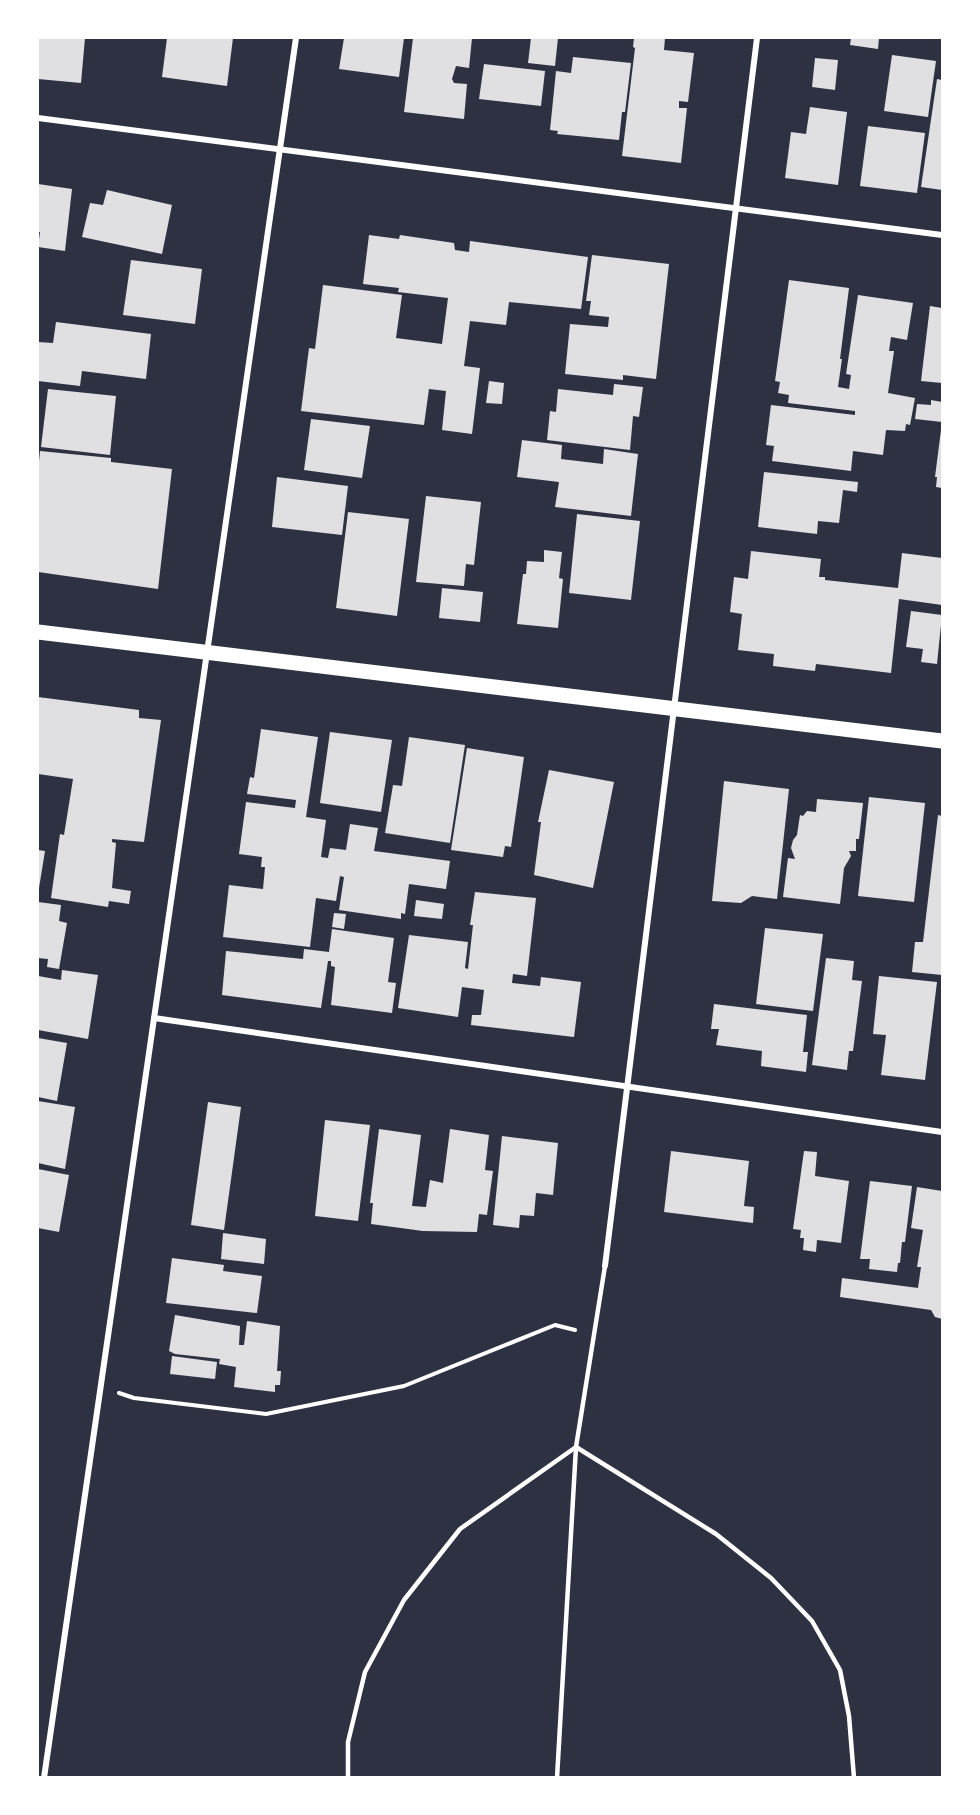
<svg xmlns="http://www.w3.org/2000/svg" width="980" height="1815" font-family="'Libre Baskerville',serif">
	<rect width="100%" height="100%" fill="#2d3142"/>
	<g fill="#e0e0e3">
		<polygon points="38,38 85,38 81,83 38,79"/>
		<polygon points="167,38 233,38 227,86 162,77"/>
		<polygon points="344,38 404,38 399,77 339,69"/>
		<polygon points="413,38 472,38 469,68 456,66 452,79 454,83 467,84 464,119 404,112"/>
		<polygon points="531,38 558,38 555,66 528,63"/>
		<polygon points="634,38 665,38 664,50 694,53 688,102 679,101 679,108 687,108 681,163 622,156 635,48 633,47"/>
		<polygon points="851,38 879,38 878,49 850,45"/>
		<polygon points="892,55 936,61 928,117 884,111"/>
		<polygon points="573,57 631,63 625,112 622,112 619,140 557,134 558,131 550,130 556,71 571,73"/>
		<polygon points="815,58 838,60 835,90 812,87"/>
		<polygon points="484,64 545,71 541,106 479,99"/>
		<polygon points="937,79 942,80 942,190 921,187"/>
		<polygon points="810,107 847,112 838,185 785,178 791,132 806,134"/>
		<polygon points="868,126 925,133 917,193 860,186"/>
		<polygon points="38,184 72,189 65,251 38,247 40,232 38,232"/>
		<polygon points="107,190 172,205 162,254 82,237 90,203 103,205"/>
		<polygon points="369,235 399,239 400,235 454,243 455,250 469,252 470,241 588,257 581,309 509,302 506,325 470,321 464,366 480,368 472,434 442,430 446,391 429,389 424,425 301,411 309,348 315,349 323,285 402,295 396,338 442,344 448,298 398,292 399,288 363,284"/>
		<polygon points="592,255 669,264 656,379 623,375 623,380 565,374 570,324 608,327 609,317 589,315 591,301 586,301"/>
		<polygon points="131,260 202,269 195,324 123,315"/>
		<polygon points="789,280 849,288 840,359 842,359 838,387 849,389 851,375 846,374 858,295 913,303 907,340 891,337 889,351 894,351 888,393 915,398 910,425 906,424 905,431 886,430 883,455 853,451 851,471 772,461 774,446 766,445 771,405 855,415 855,411 788,403 789,395 778,393 780,382 775,381"/>
		<polygon points="930,306 942,308 942,383 921,381"/>
		<polygon points="56,322 151,334 146,379 82,371 80,386 38,381 38,342 53,343"/>
		<polygon points="489,381 504,383 502,404 486,403"/>
		<polygon points="614,384 643,387 639,417 633,416 630,450 547,440 550,411 556,412 558,389 613,395"/>
		<polygon points="48,389 116,396 110,455 41,447"/>
		<polygon points="931,400 942,402 942,422 915,419 917,404 931,405"/>
		<polygon points="311,419 370,426 362,478 304,470"/>
		<polygon points="941,430 942,430 942,488 936,487 937,477 935,477"/>
		<polygon points="522,440 562,445 561,459 603,464 604,449 638,454 631,516 555,507 559,482 517,477"/>
		<polygon points="40,451 111,458 111,462 172,469 158,589 38,572 38,472"/>
		<polygon points="764,472 858,482 857,492 843,490 839,523 818,521 817,534 758,527"/>
		<polygon points="277,477 348,486 342,535 272,527"/>
		<polygon points="426,496 481,502 474,565 466,564 464,586 416,582"/>
		<polygon points="348,512 409,519 397,616 336,608"/>
		<polygon points="577,514 640,521 631,600 569,593"/>
		<polygon points="544,550 562,552 559,578 563,579 558,628 517,624 523,574 526,574 527,561 544,562"/>
		<polygon points="751,551 821,559 819,577 825,577 825,580 898,588 902,553 942,558 942,605 899,599 891,673 816,664 815,671 773,666 774,654 738,650 742,614 730,612 734,577 748,579"/>
		<polygon points="442,588 483,592 480,622 439,618"/>
		<polygon points="911,611 942,615 937,664 921,662 923,649 906,647"/>
		<polygon points="38,697 139,710 139,718 161,720 144,842 112,839 112,842 116,843 112,888 131,891 129,904 109,901 108,907 51,898 60,834 64,835 73,779 38,774"/>
		<polygon points="261,729 318,737 306,817 326,820 321,857 328,858 330,848 346,850 350,824 378,828 374,851 450,861 446,889 409,884 405,914 401,913 401,919 339,910 344,877 340,876 336,901 316,898 310,947 223,937 229,885 263,889 265,867 261,867 262,857 239,854 246,802 295,808 296,800 247,794 250,777 254,778"/>
		<polygon points="330,732 392,740 381,812 320,803"/>
		<polygon points="409,737 465,745 450,843 385,833 393,785 402,786"/>
		<polygon points="467,748 524,757 511,847 505,846 503,857 451,850"/>
		<polygon points="549,770 614,782 593,888 534,875 541,822 538,822"/>
		<polygon points="724,781 789,789 777,899 752,896 741,903 712,901"/>
		<polygon points="869,797 925,803 914,902 858,896"/>
		<polygon points="817,799 863,803 859,839 856,839 856,851 849,851 851,856 844,868 840,904 783,897 788,858 795,859 791,848 793,840 797,835 800,815 803,816 807,811 816,812"/>
		<polygon points="938,815 942,816 942,975 912,972 915,942 923,942"/>
		<polygon points="38,850 45,851 39,888 38,888"/>
		<polygon points="475,892 536,898 527,976 513,974 512,983 540,986 541,977 581,982 574,1037 471,1025 472,1015 481,1015 484,990 462,987 458,1017 398,1008 409,935 468,942 465,968 468,969 473,925 470,925"/>
		<polygon points="416,900 444,904 442,919 414,916"/>
		<polygon points="38,902 61,905 59,921 67,923 59,969 47,967 48,959 38,958"/>
		<polygon points="334,913 346,914 344,929 332,927"/>
		<polygon points="765,928 823,934 813,1011 756,1004"/>
		<polygon points="332,929 394,938 388,982 396,983 392,1013 331,1005 335,967 331,966 331,961 328,961 321,1008 222,995 226,951 303,959 304,949 329,952"/>
		<polygon points="826,958 854,961 852,980 862,981 853,1051 849,1051 847,1070 812,1065"/>
		<polygon points="62,970 98,975 88,1039 38,1030 38,976 61,980"/>
		<polygon points="879,976 937,982 925,1080 881,1075 886,1035 873,1034"/>
		<polygon points="714,1004 807,1015 803,1052 808,1052 806,1072 761,1066 762,1051 716,1045 719,1029 711,1029"/>
		<polygon points="38,1038 67,1043 57,1101 38,1097"/>
		<polygon points="38,1101 75,1107 65,1169 38,1163"/>
		<polygon points="208,1102 241,1107 224,1230 191,1225"/>
		<polygon points="325,1120 370,1125 358,1221 315,1216"/>
		<polygon points="379,1129 421,1135 412,1206 426,1207 430,1180 443,1183 450,1129 489,1135 485,1170 493,1171 487,1215 479,1214 477,1232 423,1231 371,1224 373,1203 370,1203"/>
		<polygon points="502,1136 558,1143 553,1195 536,1193 534,1216 520,1215 519,1228 493,1225"/>
		<polygon points="671,1151 749,1161 744,1206 754,1207 753,1223 664,1212"/>
		<polygon points="804,1151 817,1152 815,1176 849,1181 841,1243 817,1240 816,1252 803,1250 804,1238 800,1238 801,1230 793,1229"/>
		<polygon points="38,1169 69,1175 59,1232 38,1228"/>
		<polygon points="870,1181 912,1186 905,1242 902,1242 900,1263 898,1263 897,1272 869,1269 870,1259 860,1259"/>
		<polygon points="917,1187 942,1191 942,1319 935,1317 931,1310 840,1297 842,1278 918,1288 921,1267 917,1267 923,1230 911,1228"/>
		<polygon points="223,1233 266,1239 264,1264 221,1259"/>
		<polygon points="172,1258 224,1265 223,1271 262,1276 257,1313 166,1303"/>
		<polygon points="175,1315 240,1326 239,1345 244,1345 247,1321 280,1326 277,1371 281,1371 280,1385 275,1385 275,1392 234,1387 236,1367 219,1364 220,1359 175,1354 169,1351"/>
		<polygon points="172,1356 217,1362 215,1379 170,1374"/>
	</g>
	<g fill="none" stroke-linecap="round" stroke-linejoin="round">
		<polyline stroke="#fff" stroke-width="4" points="119,1393 134,1398 266,1414 404,1386 555,1325 575,1330"/>
		<g stroke="#fff" stroke-width="4.5">
			<polyline points="576,1447 716,1534 771,1578 812,1621 840,1670 849,1716 854,1778"/>
			<polyline points="348,1778 348,1742 365,1672 404,1600 460,1529 576,1447"/>
			<polyline points="557,1778 576,1447 605,1266"/>
		</g>
		<g stroke="#fff" stroke-width="6">
			<polyline points="38,118 942,235"/>
			<polyline points="154,1018 942,1132"/>
			<polyline points="605,1266 757,38"/>
			<polyline points="44,1778 296,38"/>
		</g>
		<polyline stroke="#fff" stroke-width="15" points="38,632 942,741"/>
	</g>
	<rect width="980" height="1815" fill="none" stroke="#ffffff" stroke-width="78"/>
</svg>
